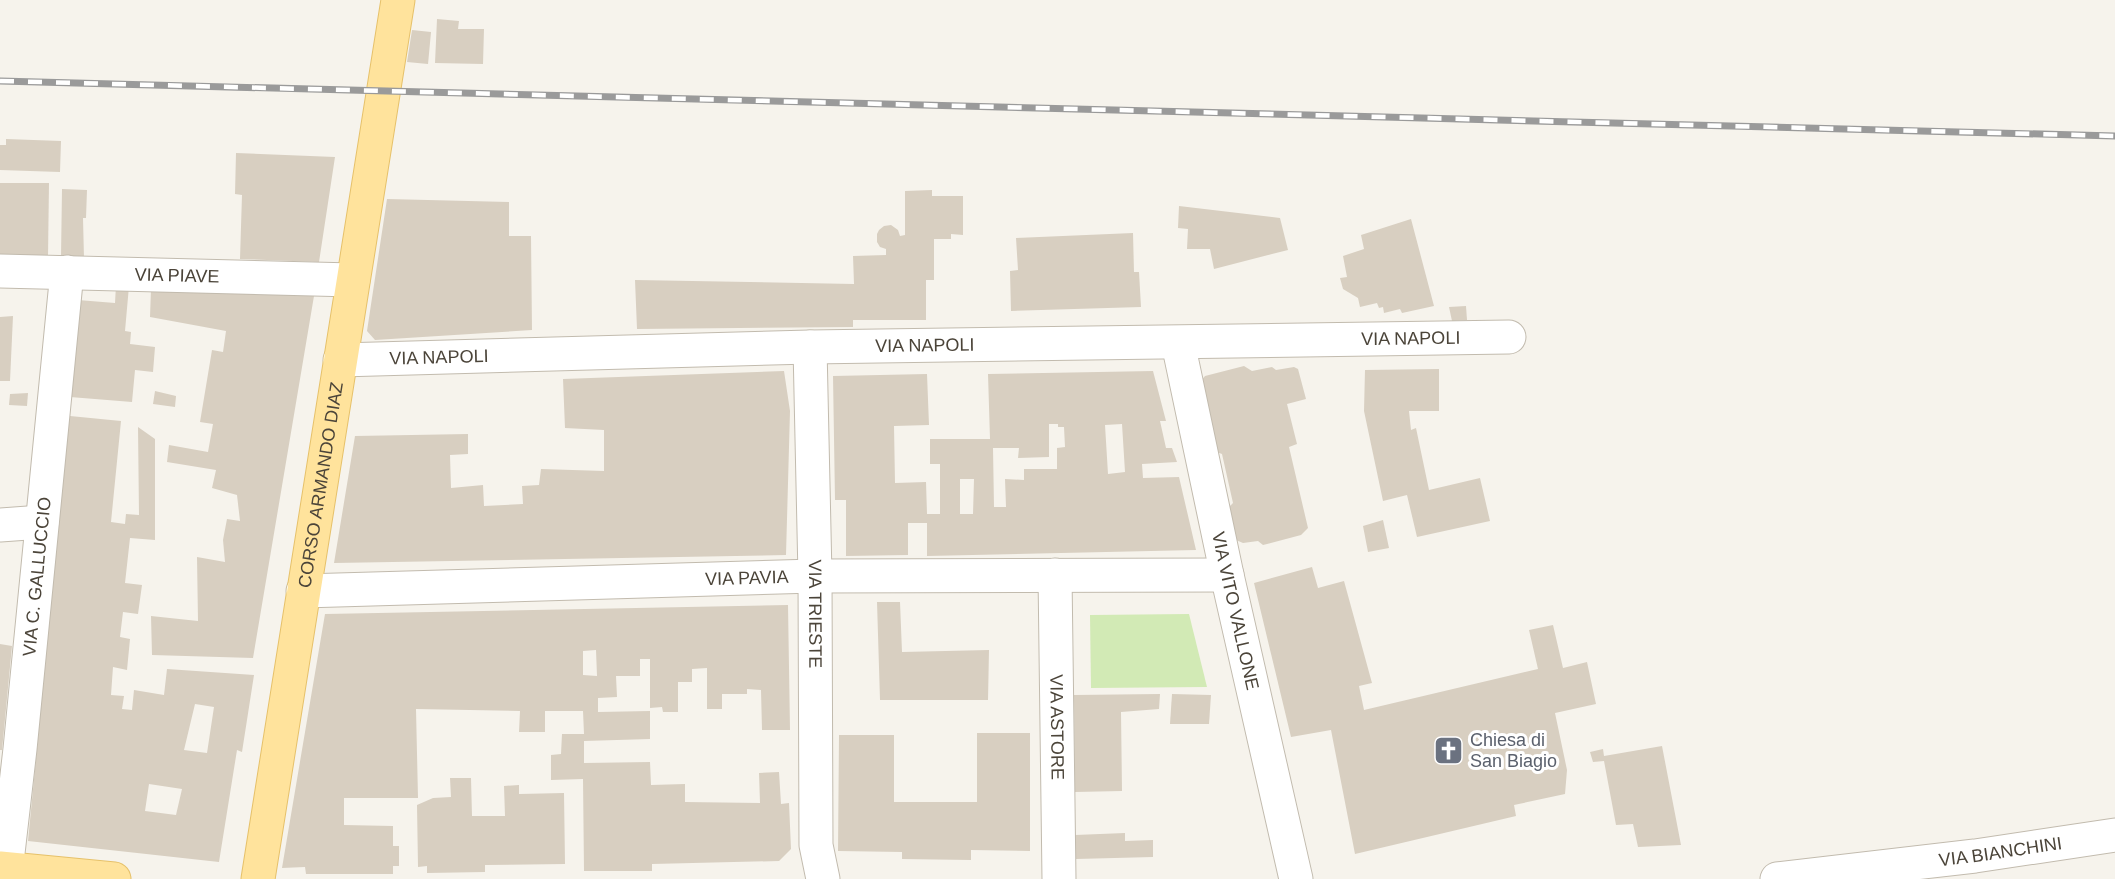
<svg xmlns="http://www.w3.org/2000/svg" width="2115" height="879" font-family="Helvetica,sans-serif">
	<rect width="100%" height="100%" fill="#f6f3ec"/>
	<polygon fill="#d2eab5" points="1189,614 1207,687 1091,688 1090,615"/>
	<g fill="#d8cfc1" fill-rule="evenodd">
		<polygon points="437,19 459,21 458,29 484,29 483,64 435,63"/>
		<polygon points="412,30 431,32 428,64 407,62"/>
		<polygon points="6,139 61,141 60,172 0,170 0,145 6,145"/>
		<polygon points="236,153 335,157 319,262 240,259 242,195 235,194"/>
		<polygon points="0,183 49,183 48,257 0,257"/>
		<polygon points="62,189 87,190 86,218 83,218 84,258 61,258"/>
		<polygon points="932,190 932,196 963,196 963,235 951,234 951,239 934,239 934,280 926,280 926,320 853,320 853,327 637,329 635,280 854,284 853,256 886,255 886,249 880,247 877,242 877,234 879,230 884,226 891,225 898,230 900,236 905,235 905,191"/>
		<polygon points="387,199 509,202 509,236 531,236 532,330 375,340 367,331"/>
		<polygon points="1179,206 1280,218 1288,250 1214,269 1210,249 1187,249 1188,229 1178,228"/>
		<polygon points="1411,219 1434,306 1402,313 1400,309 1384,313 1383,307 1379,308 1377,303 1360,307 1358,298 1343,289 1340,278 1347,277 1343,256 1364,249 1361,235"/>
		<polygon points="1133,233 1134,272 1139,272 1141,307 1011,311 1010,271 1018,270 1016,238"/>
		<polygon points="116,285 129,286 125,331 131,332 130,344 155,347 153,372 135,370 132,402 70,397 78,300 115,303"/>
		<polygon points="151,289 314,296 253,658 152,655 151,616 198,621 197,557 225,562 223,540 227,519 240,521 237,495 212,488 216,470 167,462 169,445 208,452 213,424 200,422 212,350 223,352 226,331 150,317"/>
		<polygon points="1466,306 1467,320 1452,321 1449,307"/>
		<polygon points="13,316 10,381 0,381 0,317"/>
		<polygon points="1244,366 1252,371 1272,367 1276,370 1294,367 1298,369 1306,399 1287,404 1297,444 1289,447 1308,528 1301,535 1263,545 1258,541 1243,543 1236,540 1228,508 1233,503 1222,454 1214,451 1200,382 1205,376"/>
		<polygon points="1439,369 1439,411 1409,411 1411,430 1416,428 1429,490 1480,478 1490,521 1417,537 1407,495 1383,501 1364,411 1365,370"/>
		<polygon points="784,371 790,411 786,555 334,563 355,436 468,434 468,454 450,455 451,488 483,485 484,506 523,504 522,486 539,485 541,469 604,471 604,430 565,428 563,379"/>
		<path d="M1153,371L1166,421H1160L1166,448H1172L1177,462L1142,464L1143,478L1179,477L1196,550L927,556V523H908V555L846,556V500H835L833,376L927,374L929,425L894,426L895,483L926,482L927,514H940V464H930V439H990L988,374ZM1049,424H1058V427H1064L1065,447L1057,448V469H1024V480L1005,479L1006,507H994L993,448H1019L1018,458L1049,457ZM1122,424L1125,472L1108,474L1105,425ZM960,479H974L973,514H960Z"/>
		<polygon points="155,391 176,396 175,407 153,404"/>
		<polygon points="28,393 27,406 9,405 10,394"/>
		<path d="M63,410L70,411V416L121,421L111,522L125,524L126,514L139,515L138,427L155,439V540L130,538L125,583L142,585L138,614L123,612L120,637L130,639L127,670L113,667L111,695L124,696L122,709L132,710L134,690L164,695L167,669L254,675L242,752L237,750L219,862L28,841L60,512ZM195,704L214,707L207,753L184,750ZM149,784L182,789L176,815L145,811Z"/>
		<polygon points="1383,520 1389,548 1368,552 1363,526"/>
		<polygon points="1312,567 1318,588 1344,581 1372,683 1359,686 1364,710 1538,669 1529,630 1553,625 1563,668 1587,662 1596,704 1555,713 1567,770 1565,794 1514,805 1516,816 1355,854 1331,730 1291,737 1254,583"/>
		<polygon points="877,602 900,602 902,652 989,650 988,700 880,700"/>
		<path d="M788,605L790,730H762L761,690L747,689V694H722V709H707V668L692,669V682H678V712H663L662,707L650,708V659H640V676H616L617,697L598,698V712L650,711V739L584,741V763L650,762L651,785L685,784V802L760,803L759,773L779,772L781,804L789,803L791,849L779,861L652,864V871H584L583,779L551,780V755L561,754L562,734H584L583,711H545V732H519L520,711L416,709L418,798H344V825L393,826V846H399V866H393V874H306L305,867L282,868L325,614ZM596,650L597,676L583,675V651Z"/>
		<polygon points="0,644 12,646 2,750 0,750"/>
		<polygon points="1160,694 1159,709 1121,712 1122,791 1075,792 1074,695"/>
		<polygon points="1172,694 1211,695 1209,724 1170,724"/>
		<polygon points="977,733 1030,733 1030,851 971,850 971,860 902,859 902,852 838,851 839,735 894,735 894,802 977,802"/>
		<polygon points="1662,746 1681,845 1638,847 1633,824 1616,825 1604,761 1593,762 1590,752 1603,749 1604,756"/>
		<polygon points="450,778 471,778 472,816 505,816 504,786 519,785 519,794 564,793 565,864 485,865 485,872 427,873 427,866 418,867 417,805 433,798 451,797"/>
		<polygon points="1125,833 1125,841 1153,840 1153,857 1076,859 1075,835"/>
	</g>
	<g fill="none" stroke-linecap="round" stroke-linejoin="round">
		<defs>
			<g id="minor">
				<path id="s1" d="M0,271L353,280"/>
				<path id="s2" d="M1178,343L1227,575L1296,879"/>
				<path id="s3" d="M810,347L815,576L816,845L823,879"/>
				<path id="s4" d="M340,360L810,347L1509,337"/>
				<polyline points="0,525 42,522"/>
				<path id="s5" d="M1055,575L1059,879"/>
				<path id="s6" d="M303,591L815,576L1227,575"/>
				<path id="s7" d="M5,879L20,749L67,272"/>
				<path id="s8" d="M1777,879L1975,856L2115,835"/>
			</g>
			<g id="major">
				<polyline points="0,868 114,879"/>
				<path id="s9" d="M258,879L398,0"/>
			</g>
		</defs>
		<use href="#minor" stroke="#c2bbae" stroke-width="35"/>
		<use href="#major" stroke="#e6c16a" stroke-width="35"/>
		<use href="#minor" stroke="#fff" stroke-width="33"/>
		<use href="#major" stroke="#ffe39c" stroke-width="33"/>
		<defs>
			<polyline id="rail" points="0,81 2115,136"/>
		</defs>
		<use href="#rail" stroke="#9a9a9a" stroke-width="7"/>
		<use href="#rail" stroke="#fff" stroke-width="4.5" stroke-dasharray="14" stroke-linecap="butt"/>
	</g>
	<defs>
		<symbol id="church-square" viewBox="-11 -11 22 22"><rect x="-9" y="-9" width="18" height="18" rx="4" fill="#6b7280" stroke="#fff"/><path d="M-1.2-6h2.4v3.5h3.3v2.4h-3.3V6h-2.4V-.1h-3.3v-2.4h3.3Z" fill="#fff"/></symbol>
	</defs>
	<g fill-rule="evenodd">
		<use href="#church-square" x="1432" y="734" width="33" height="33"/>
	</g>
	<g text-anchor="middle" stroke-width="6" stroke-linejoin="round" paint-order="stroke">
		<g font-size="18" fill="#4b4439" stroke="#fff">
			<text dy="6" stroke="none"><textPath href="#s1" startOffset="177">VIA PIAVE</textPath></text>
			<text dy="6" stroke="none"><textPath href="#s4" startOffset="1071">VIA NAPOLI</textPath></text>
			<text dy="6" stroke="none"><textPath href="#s4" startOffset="585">VIA NAPOLI</textPath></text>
			<text dy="6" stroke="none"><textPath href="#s4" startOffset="99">VIA NAPOLI</textPath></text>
			<text dy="6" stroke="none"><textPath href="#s9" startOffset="399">CORSO ARMANDO DIAZ</textPath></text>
			<text dy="6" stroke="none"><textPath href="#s7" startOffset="304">VIA C. GALLUCCIO</textPath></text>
			<text dy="6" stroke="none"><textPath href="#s6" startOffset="444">VIA PAVIA</textPath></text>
			<text dy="6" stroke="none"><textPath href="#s2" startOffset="274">VIA VITO VALLONE</textPath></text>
			<text dy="6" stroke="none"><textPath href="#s3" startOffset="267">VIA TRIESTE</textPath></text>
			<text dy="6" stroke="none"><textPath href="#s5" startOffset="152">VIA ASTORE</textPath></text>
			<text dy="6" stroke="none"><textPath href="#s8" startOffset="225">VIA BIANCHINI</textPath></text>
		</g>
		<g font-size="18" fill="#5b616d" stroke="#fff" text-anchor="start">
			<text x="1470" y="746">Chiesa di<tspan x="1470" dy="21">San Biagio</tspan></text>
		</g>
	</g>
</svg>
